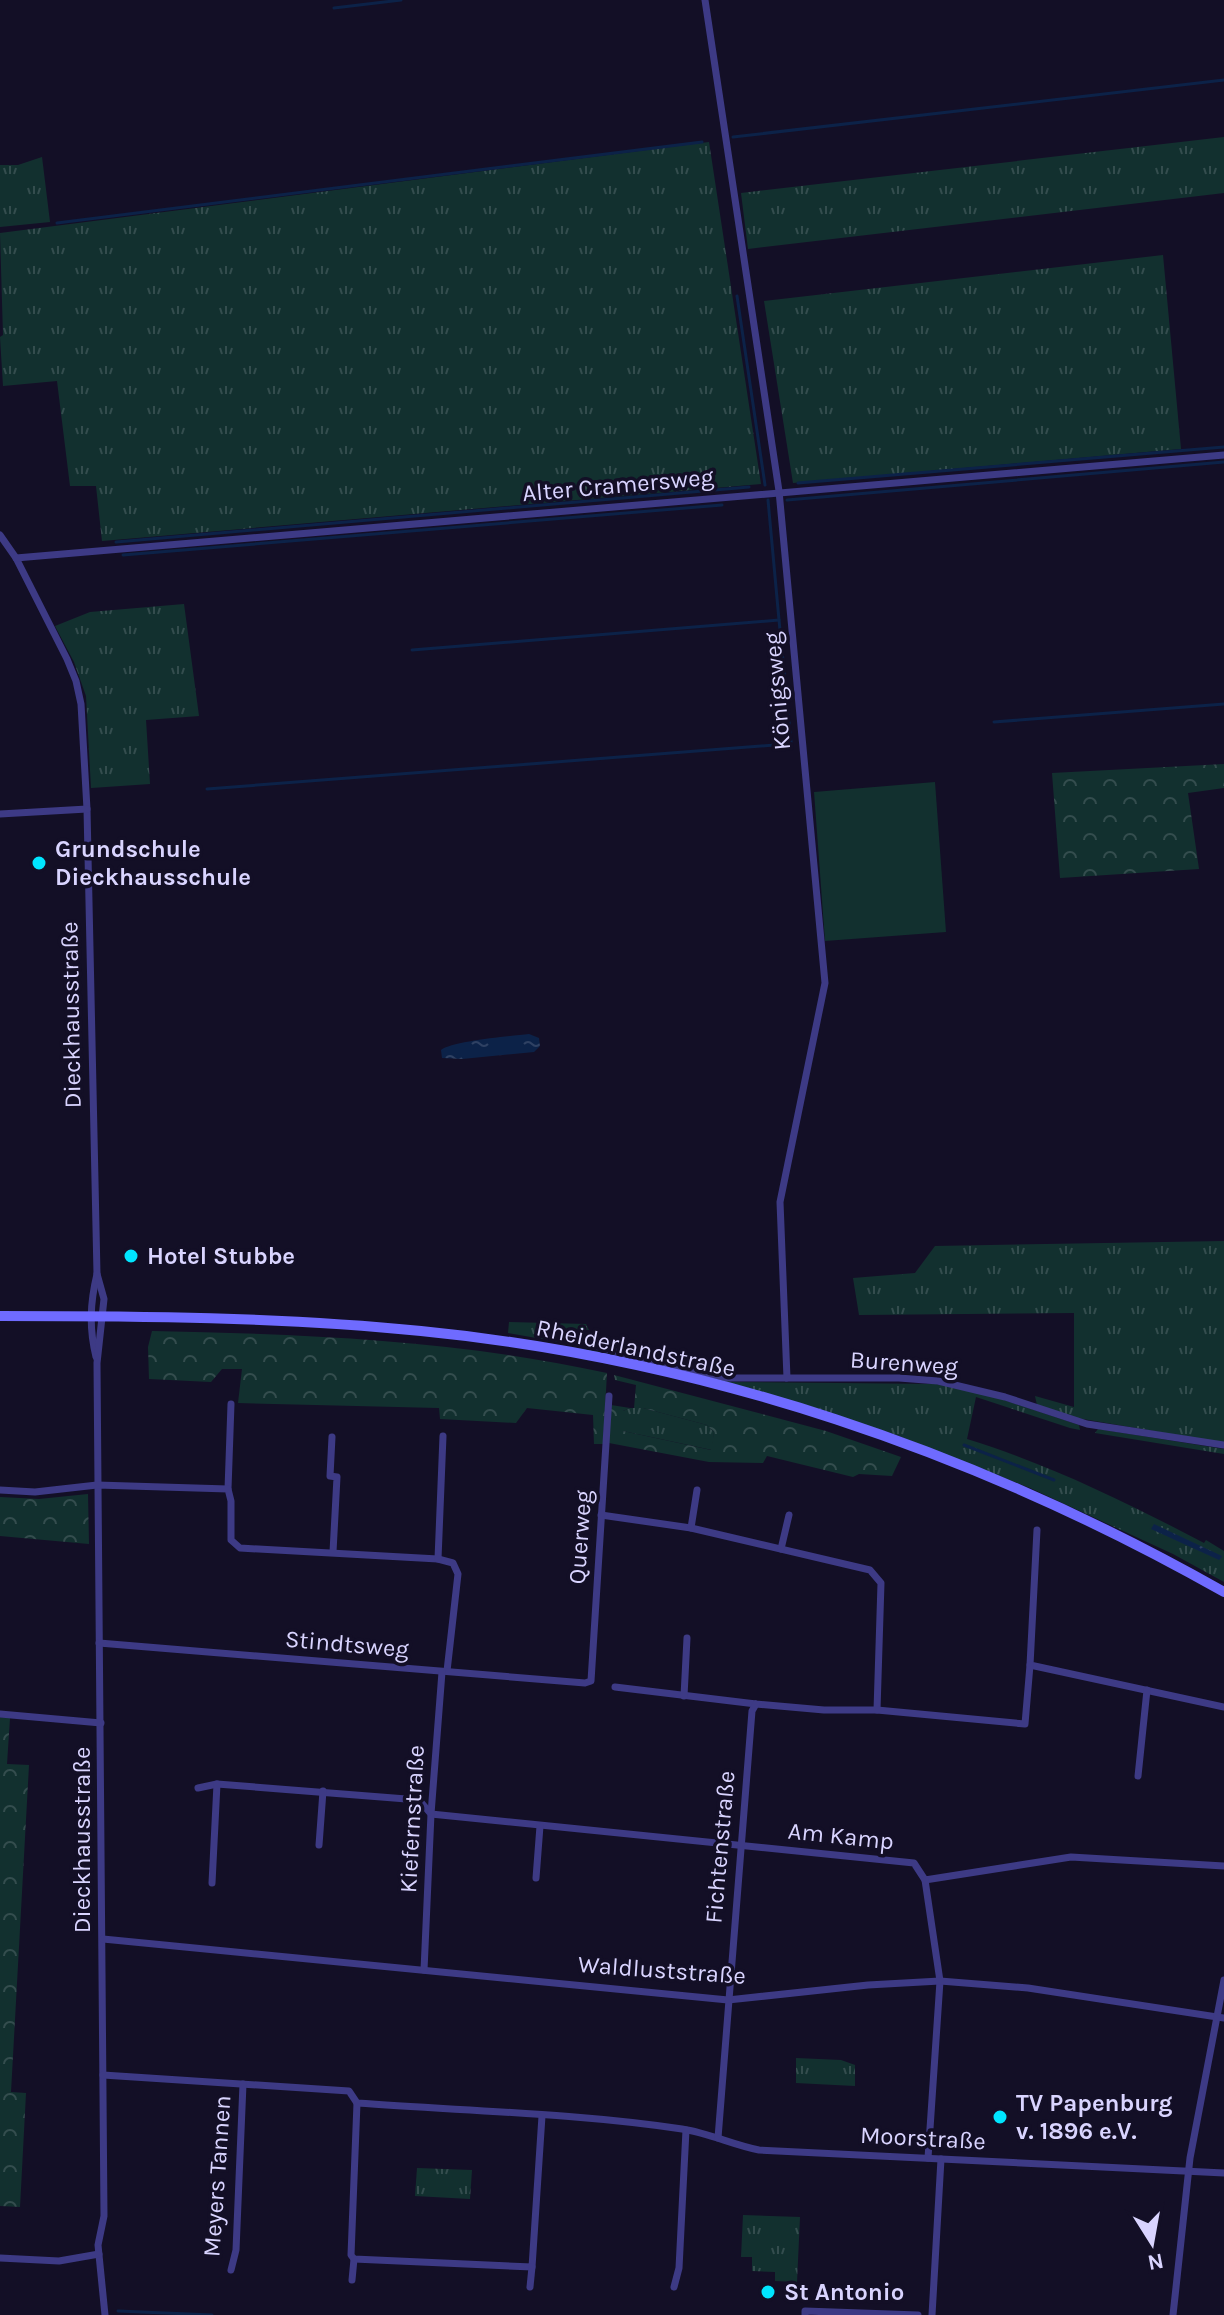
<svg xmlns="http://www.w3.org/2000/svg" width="1224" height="2315" font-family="Karla,sans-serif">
	<defs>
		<pattern id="grass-tufts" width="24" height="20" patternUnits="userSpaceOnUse" patternTransform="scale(2)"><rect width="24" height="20" fill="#12302f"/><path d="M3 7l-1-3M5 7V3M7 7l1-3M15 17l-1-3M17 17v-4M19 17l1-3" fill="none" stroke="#344d4e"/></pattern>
		<pattern id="forest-crowns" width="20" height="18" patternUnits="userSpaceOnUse" patternTransform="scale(2)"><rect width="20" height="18" fill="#12302f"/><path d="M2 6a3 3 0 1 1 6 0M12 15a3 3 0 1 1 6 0" fill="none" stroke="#344d4e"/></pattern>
		<pattern id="water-ripples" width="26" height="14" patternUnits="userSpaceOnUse" patternTransform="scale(2)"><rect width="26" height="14" fill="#0c2248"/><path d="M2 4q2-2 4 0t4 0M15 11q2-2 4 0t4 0" fill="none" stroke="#2f4163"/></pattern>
	</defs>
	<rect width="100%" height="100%" fill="#130f26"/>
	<g fill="url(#grass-tufts)">
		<polygon points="1224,137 1224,193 748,249 741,193"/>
		<polygon points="709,142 761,484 102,541 96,486 70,486 57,381 3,386 0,337 3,335 0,233"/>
		<polygon points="42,157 50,222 0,227 0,165 18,165"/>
		<polygon points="1163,255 1181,449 793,483 764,301"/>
		<polygon points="184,604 199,716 146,720 150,784 91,788 86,696 74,662 55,626 90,612"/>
		<polygon points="1224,1241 1224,1443 1077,1418 1037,1405 1035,1396 1074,1407 1074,1313 859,1315 853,1278 915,1273 935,1246"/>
		<polygon points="509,1322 586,1324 589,1330 568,1329 565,1343 508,1333"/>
		<path d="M550,1344L591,1350L732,1382L936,1384L986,1394L1079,1425L1080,1430L1070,1428L976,1397L967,1439C1049,1464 1128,1503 1204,1543L1206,1540L1224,1551V1582L1173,1554L1030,1488L899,1436L810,1406L737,1386Z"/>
		<polygon points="630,1408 643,1408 707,1425 714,1432 712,1450 623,1431 623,1411"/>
		<polygon points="1098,1429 1224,1449 1224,1454 1095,1433"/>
		<polygon points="796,2058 841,2060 855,2065 855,2086 796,2083"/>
		<polygon points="417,2168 472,2170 470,2199 415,2196"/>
		<polygon points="743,2215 800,2217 797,2282 775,2281 775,2272 752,2271 752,2257 741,2257"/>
	</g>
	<g fill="url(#forest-crowns)">
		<polygon points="1224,764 1224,788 1188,793 1199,869 1060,878 1052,773"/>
		<path d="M152,1331C304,1334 458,1340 607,1373L603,1444H594L593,1415L527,1408L516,1423L440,1419L439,1408L238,1403L242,1369H222L211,1382L149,1379L148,1347Z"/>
		<polygon points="614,1375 826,1431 901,1457 892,1476 859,1474 853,1477 767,1456 763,1463 709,1462 609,1443 611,1405 630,1408 623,1411 623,1431 711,1450 714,1432 707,1425 643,1408 634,1408 636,1385 615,1380"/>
		<polygon points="88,1494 89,1544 0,1536 0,1497 39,1499"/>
		<polygon points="0,1717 10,1718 7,1764 29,1765 11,2092 26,2093 20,2207 0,2206"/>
	</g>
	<polygon fill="#12302f" points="935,782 946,932 825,941 814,792"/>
	<g fill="url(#water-ripples)">
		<path d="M529,1034L539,1038L540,1046L534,1052L462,1059L442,1058L441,1050C452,1041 511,1036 529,1034Z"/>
		<polygon points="1154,1524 1222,1556 1221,1558 1219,1560 1151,1529"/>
	</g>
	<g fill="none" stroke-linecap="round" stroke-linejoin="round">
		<g stroke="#0c2248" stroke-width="3">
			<polyline points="334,8 401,0"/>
			<polyline points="733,137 1224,80"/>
			<polyline points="57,223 702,142"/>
			<polyline points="737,296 765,485"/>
			<polyline points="798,483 1224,447"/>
			<polyline points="787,500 1224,462"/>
			<polyline points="116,542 749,487"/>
			<polyline points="123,555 722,505"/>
			<polyline points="412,650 779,620 768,500"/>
			<polyline points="994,722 1224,704"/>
			<polyline points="207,789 788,744 791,742 779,620"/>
			<polyline points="964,1445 1054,1480"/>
			<polyline points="118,2311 212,2315"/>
		</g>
		<g stroke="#3d3a85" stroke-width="7">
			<polyline points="705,0 779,491 825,983 780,1202 787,1378"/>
			<path d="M0,535L16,558L67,659L76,681L81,704L87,809L97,1274C90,1303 89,1328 96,1357"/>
			<polyline points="16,558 1224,455"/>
			<polyline points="0,814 87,809"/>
			<polyline points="97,1274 104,1299 97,1363 104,2216 98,2245 105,2315"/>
			<polyline points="579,1340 599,1347 727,1378 899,1378 938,1381 1005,1397 1087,1424 1224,1445"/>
			<polyline points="332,1437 330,1476 337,1477 333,1552"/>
			<polyline points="228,1489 231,1404"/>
			<polyline points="0,1490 35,1492 97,1485 228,1489 231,1501 231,1540 240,1548 438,1559 453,1563 458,1574 447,1671"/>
			<polyline points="601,1515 691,1528 870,1570 881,1583 877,1710"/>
			<polyline points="691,1528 697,1490"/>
			<polyline points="1037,1530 1030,1665 1224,1707"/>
			<polyline points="781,1549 789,1515"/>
			<polyline points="438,1559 443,1436"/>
			<polyline points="99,1643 585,1683 591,1681 609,1396"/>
			<polyline points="615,1687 756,1704 824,1710 877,1710 1025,1724 1030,1665"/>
			<polyline points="684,1696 687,1638"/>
			<polyline points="0,1714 101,1723"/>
			<polyline points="1138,1776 1147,1690"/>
			<polyline points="198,1788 217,1784 419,1800 431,1814 914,1863 925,1880 1071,1857 1224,1866"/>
			<polyline points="319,1845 323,1791"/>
			<polyline points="536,1878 540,1826"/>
			<polyline points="925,1880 940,1981 928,2158"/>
			<polyline points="212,1883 217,1784"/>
			<polyline points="103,1939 728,2000 868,1985 940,1981 1028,1988 1224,2018"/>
			<polyline points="424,1970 431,1814 442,1672"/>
			<path d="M103,2075L349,2091L357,2103C465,2111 575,2113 682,2129C709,2133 733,2145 759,2150L1224,2173"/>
			<polyline points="357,2103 351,2255 354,2259 532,2267 542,2116"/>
			<polyline points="718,2138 752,1711 756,1704"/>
			<polyline points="0,2258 59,2261 99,2254"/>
			<polyline points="231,2270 236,2250 243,2084"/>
			<polyline points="352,2280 354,2259"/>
			<polyline points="530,2287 532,2267"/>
			<polyline points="674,2287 679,2268 686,2130"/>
			<polyline points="805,2315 805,2311 918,2315"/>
			<polyline points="932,2315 941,2159"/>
			<polyline points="1173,2315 1190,2158 1224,1980"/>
		</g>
		<path stroke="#6f6bff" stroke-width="10" d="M0,1316C141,1316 281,1317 421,1331C705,1359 977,1452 1224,1592"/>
	</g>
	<g fill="#00e5ff" stroke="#130f26" stroke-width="3">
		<circle cx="39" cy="863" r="8"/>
		<circle cx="131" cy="1256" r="8"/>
		<circle cx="1000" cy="2117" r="8"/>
		<circle cx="768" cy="2292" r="8"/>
	</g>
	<g text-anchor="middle" stroke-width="7" stroke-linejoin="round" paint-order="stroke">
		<g font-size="24" fill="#d9d4ff" stroke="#130f26">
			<text transform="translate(618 485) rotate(-5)" y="8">Alter Cramersweg</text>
			<text transform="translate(777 691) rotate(-95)" y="8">Königsweg</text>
			<text transform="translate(71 1015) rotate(-91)" y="8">Dieckhausstraße</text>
			<text transform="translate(636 1348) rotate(12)" y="8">Rheiderlandstraße</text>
			<text transform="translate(904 1363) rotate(4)" y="8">Burenweg</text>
			<text transform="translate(580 1537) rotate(-86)" y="8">Querweg</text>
			<text transform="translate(347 1644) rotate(5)" y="8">Stindtsweg</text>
			<text transform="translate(412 1819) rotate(-87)" y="8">Kiefernstraße</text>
			<text transform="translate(841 1836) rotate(6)" y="8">Am Kamp</text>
			<text transform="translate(82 1840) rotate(-90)" y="8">Dieckhausstraße</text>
			<text transform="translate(720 1847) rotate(-85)" y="8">Fichtenstraße</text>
			<text transform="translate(662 1970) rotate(4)" y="8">Waldluststraße</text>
			<text transform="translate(923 2138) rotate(3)" y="8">Moorstraße</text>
			<text transform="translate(217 2176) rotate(-86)" y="8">Meyers Tannen</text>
		</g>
		<g font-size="24" font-weight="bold" fill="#d9d4ff" stroke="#130f26" text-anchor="start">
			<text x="55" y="857">Grundschule<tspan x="55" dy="28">Dieckhausschule</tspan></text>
			<text x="147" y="1264">Hotel Stubbe</text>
			<text x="1016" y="2111">TV Papenburg<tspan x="1016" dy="28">v. 1896 e.V.</tspan></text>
			<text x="784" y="2300">St Antonio</text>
		</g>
	</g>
	<g transform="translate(1152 2243) rotate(169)" stroke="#130f26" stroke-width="6" paint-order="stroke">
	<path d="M0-6L14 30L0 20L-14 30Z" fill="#d9d4ff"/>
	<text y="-12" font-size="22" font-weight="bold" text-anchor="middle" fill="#d9d4ff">N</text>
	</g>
</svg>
